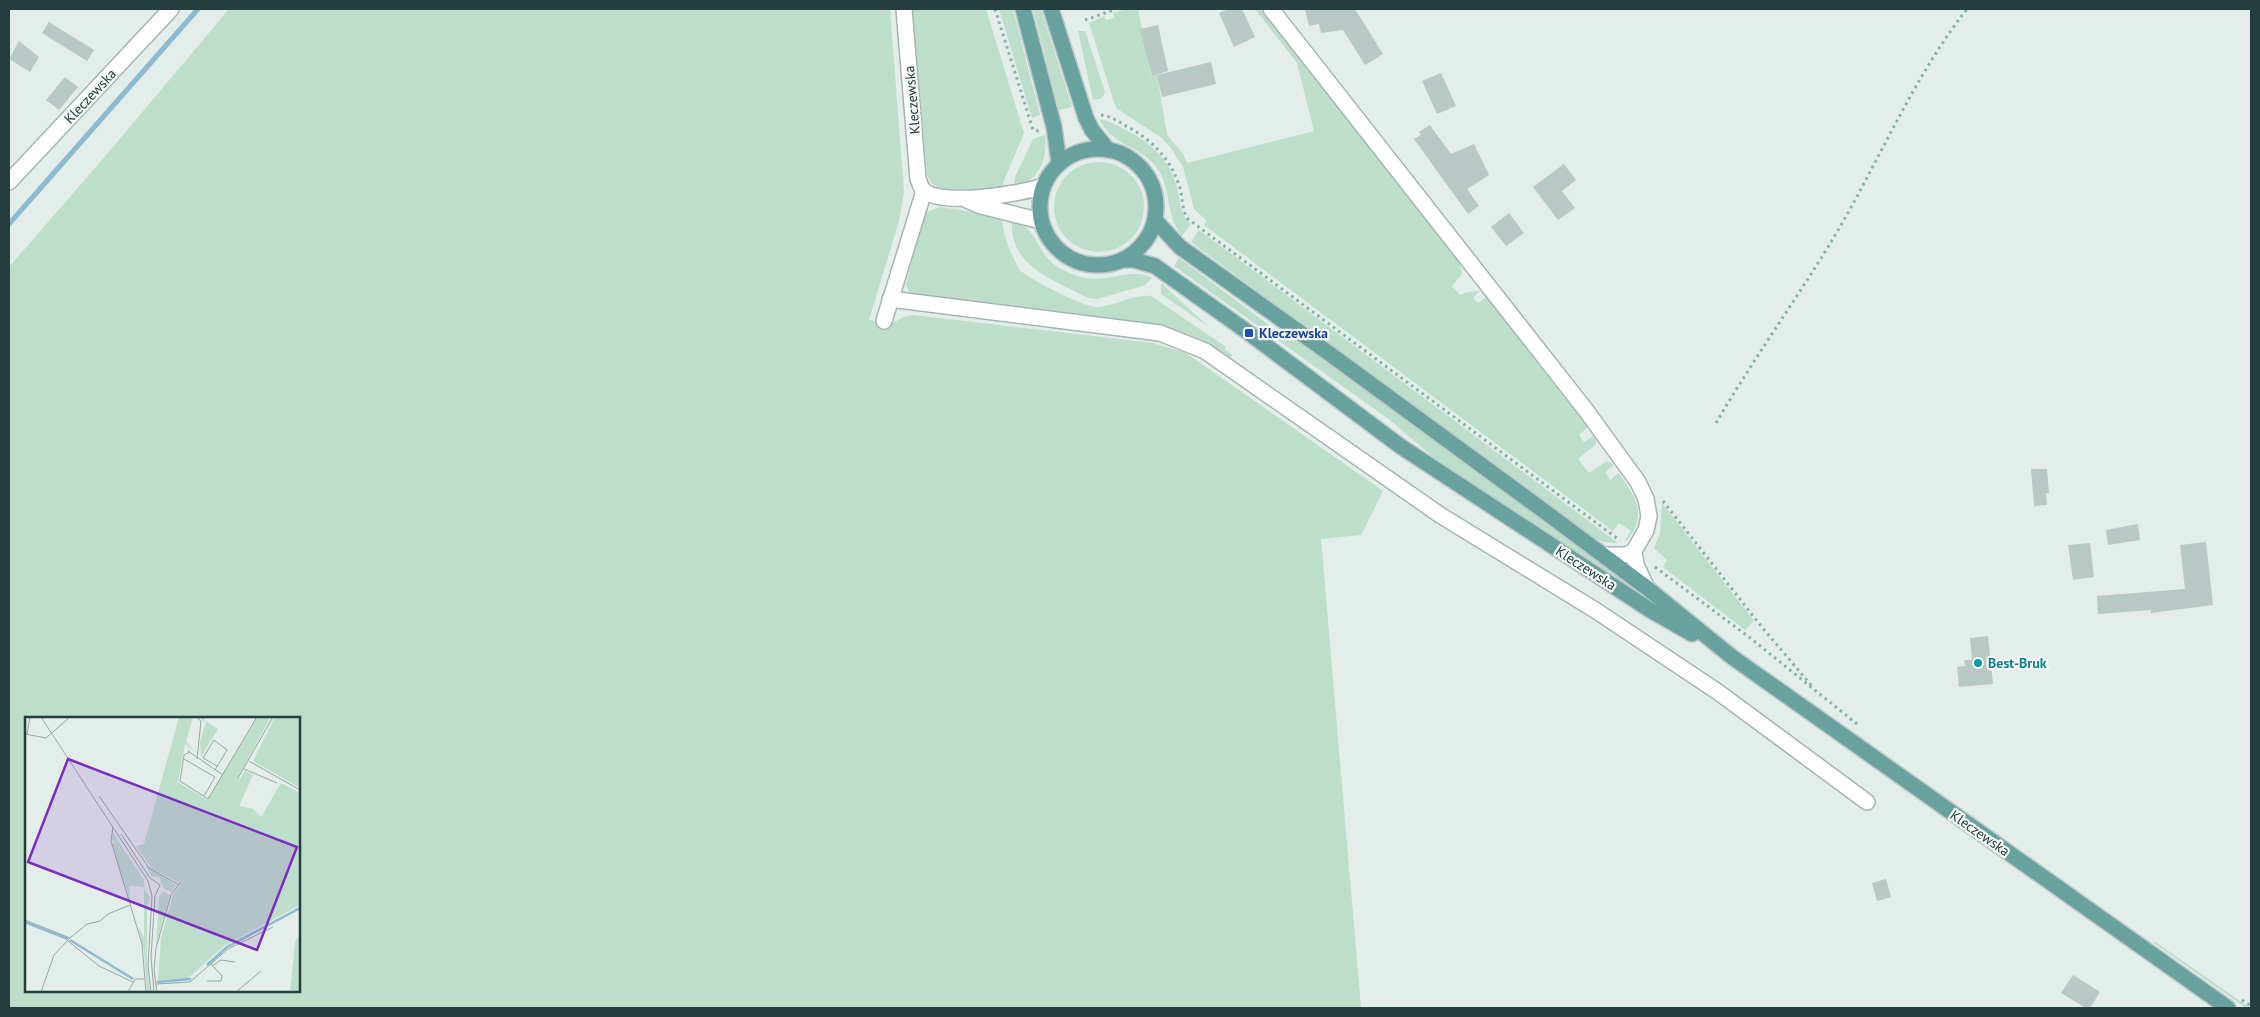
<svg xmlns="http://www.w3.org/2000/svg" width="2260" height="1017" font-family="'PT Sans',sans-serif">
	<rect width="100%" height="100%" fill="#e3edea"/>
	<g fill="#bcdecb" fill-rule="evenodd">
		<path d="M229,9H890L904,192L899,221L869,320L891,324L904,317L913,315L1153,343L1186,353L1383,491L1361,535L1321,539L1361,1008H9V267L108,153ZM26,718H299V991H26Z"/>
		<polygon points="912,9 986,9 1024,133 1003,183 1004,189 941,189 932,184 927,175"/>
		<polygon points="999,9 1013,9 1040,115 1032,118"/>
		<polygon points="1033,9 1041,9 1072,107 1059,110"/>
		<path d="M1127,9H1138L1151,76L1157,74L1167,135L1183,154L1187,163L1314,131L1297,63L1255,9H1260L1460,263L1462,274L1452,286L1460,295L1468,292L1480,291L1473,298L1478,303L1486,297L1588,427L1579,435L1584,442L1595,435L1596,436V444L1578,459L1589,473L1607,461L1614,465L1605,472L1610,480L1619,473C1634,495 1649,516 1627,540H1625L1631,531L1619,523L1613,531L1204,225L1207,221L1194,209L1183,167L1171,148L1162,138L1116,108L1089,23L1104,16L1106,20L1114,18L1113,13Z"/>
		<polygon points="1078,31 1085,31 1105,92 1102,98 1093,100"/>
		<path d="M1099,119C1108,120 1116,125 1124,129C1147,141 1166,155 1175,181C1181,196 1177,212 1191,224L1182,236C1165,214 1172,194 1159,171C1146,149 1123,148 1108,132C1104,128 1102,123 1099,119Z"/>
		<path d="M1045,135C1048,159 1039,181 1014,187L1015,177L1033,139Z"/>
		<circle cx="1099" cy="207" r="45"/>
		<path d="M941,207L1002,217C1001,229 1013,262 1021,271C1030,280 1086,308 1098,307C1116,306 1132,294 1151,296L1226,347L1225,349L1232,355L1229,361L1169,330L1107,318L917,296L910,294L906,284L923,218L927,212Z"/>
		<path d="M1012,220C1017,223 1024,225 1028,230C1034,235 1037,243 1041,249C1049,264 1065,273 1081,277C1106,284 1133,266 1152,278L1145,285L1139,287L1097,299L1088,298C1054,280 1009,267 1012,220Z"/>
		<polygon points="1199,230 1618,543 1603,542 1585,534 1191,242"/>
		<polygon points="1179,258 1273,328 1316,353 1657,602 1656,605 1615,576 1447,469 1390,420 1174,266"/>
		<polygon points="1161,283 1209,327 1161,294"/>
		<polygon points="1662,503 1754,621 1745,630 1663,567 1667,560 1654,548 1660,534"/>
		<polygon points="2154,941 2250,1008 2246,1008 2154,943"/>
	</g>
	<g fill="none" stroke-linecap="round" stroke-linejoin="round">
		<polyline stroke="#8cbad1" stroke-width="5" points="9,224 198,9"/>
	</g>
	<g fill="#b8c8c4">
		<polygon points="1229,9 1242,9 1255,37 1234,47 1219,13"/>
		<polygon points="1305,9 1355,9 1383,54 1365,65 1343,30 1321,33 1319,24 1309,26"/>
		<polygon points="49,22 94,50 87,61 42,33"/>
		<polygon points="1158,25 1168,71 1152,76 1140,29"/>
		<polygon points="19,41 39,57 30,72 9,59"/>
		<polygon points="1211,62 1216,84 1162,97 1157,75"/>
		<polygon points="1441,73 1456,106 1437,114 1422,81"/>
		<polygon points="65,77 78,87 59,110 46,100"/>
		<polygon points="1430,125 1451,154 1474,144 1489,175 1467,189 1479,206 1468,214 1414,139 1421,135 1419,132"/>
		<polygon points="1564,164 1576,180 1562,191 1575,208 1558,220 1533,187"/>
		<polygon points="1509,213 1524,233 1506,246 1491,227"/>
		<polygon points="2031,469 2047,469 2049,493 2046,493 2047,505 2034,506"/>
		<polygon points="2138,524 2140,540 2108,545 2106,530"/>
		<polygon points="2206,542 2213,605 2151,613 2151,610 2098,614 2097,596 2185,589 2180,545"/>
		<polygon points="2090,543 2094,577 2073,580 2068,545"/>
		<polygon points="1988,636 1993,684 1959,687 1957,667 1965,666 1964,660 1972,660 1970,638"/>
		<polygon points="1886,879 1891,897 1877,901 1872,883"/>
		<polygon points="2073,975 2100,992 2090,1008 2086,1008 2061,993"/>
	</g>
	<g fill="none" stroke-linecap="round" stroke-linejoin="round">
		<defs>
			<g id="minor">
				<path d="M904,9L918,179C919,182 921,187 923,190C940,207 1022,194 1043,186"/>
				<polyline points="1271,9 1585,409 1638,482 1646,499 1649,516 1646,530 1634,551 1626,555 1603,555"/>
				<polyline points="9,182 171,9"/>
				<polyline points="967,200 981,206 1041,221"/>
				<polyline points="890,299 1160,333 1205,351 1440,515 1595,610 1718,692 1867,802"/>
				<polyline points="884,321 924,191"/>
				<polyline points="1634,551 1636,565 1647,588"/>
			</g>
			<g id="major">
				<polyline points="1023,9 1054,127 1059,163"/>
				<polyline points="1051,9 1086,118 1092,130 1108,150"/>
				<circle cx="1098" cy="207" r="58"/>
				<polyline points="1155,220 1180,247 1330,354 1548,514 1647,588 1732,657 2228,1008"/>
				<polyline points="1122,260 1134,260 1155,266 1249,333 1400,446 1650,610 1692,634"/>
			</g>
		</defs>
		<use href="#minor" stroke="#a6b5b2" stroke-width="18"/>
		<use href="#major" stroke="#c1c9c8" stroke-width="18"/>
		<g stroke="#84b0aa" stroke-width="3" stroke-dasharray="2.5 4" stroke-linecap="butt">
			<polyline points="995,9 1033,130 1039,131"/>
			<polyline points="1085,20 1116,9"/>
			<path d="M1101,115C1110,116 1118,121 1126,126C1151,139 1170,158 1179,185C1183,196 1181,209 1188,219L1618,539"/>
			<path d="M1716,423C1751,363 1791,307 1828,247C1876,169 1910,82 1967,9"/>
			<polyline points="1663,501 1761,626 1811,685"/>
			<polyline points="1655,567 1749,637 1857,724"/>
			<polyline points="2242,1000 2251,1006"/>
		</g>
		<use href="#minor" stroke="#fff" stroke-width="15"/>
		<use href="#major" stroke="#68a29e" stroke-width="15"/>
	</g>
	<rect fill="#1a4fb4" stroke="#f4f9f7" stroke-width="2" x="1244" y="328" width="10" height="10" rx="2.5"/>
	<circle fill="#0f9aa8" stroke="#f4f9f7" stroke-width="2" cx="1978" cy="663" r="5"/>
	<g text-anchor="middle" stroke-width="4.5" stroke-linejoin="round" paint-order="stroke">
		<g font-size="14" fill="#233e3c" stroke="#f4f9f7">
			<text transform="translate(90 96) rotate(-47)" y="5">Kleczewska</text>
			<text transform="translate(912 100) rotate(-95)" y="5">Kleczewska</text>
			<text transform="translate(1586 568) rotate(33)" y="5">Kleczewska</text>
			<text transform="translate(1980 833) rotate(35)" y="5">Kleczewska</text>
		</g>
		<g font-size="14" font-weight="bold" fill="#164399" stroke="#f4f9f7" text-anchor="start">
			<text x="1259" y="338">Kleczewska</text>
		</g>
		<g font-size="14" font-weight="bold" fill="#0d838f" stroke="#f4f9f7" text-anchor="start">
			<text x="1988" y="668">Best-Bruk</text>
		</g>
	</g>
	<g transform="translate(25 717)">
		<rect width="275" height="275" fill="#e3edea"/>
		<path d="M154,0H168L161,25L172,36L160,27L153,65L182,83L233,0H246L213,60L215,62L220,54L228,58L214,89L228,92L236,100L256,66L275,76V188L199,229L162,262L133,263L136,221L148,178L156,167L126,151L111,129L119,127ZM172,0H181L179,3L193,12L176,40L175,25L181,5ZM250,0H275V71L228,44ZM88,116L119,163L120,174L125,180L122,189V247L125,275H122L119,234L113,209L119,221V174L118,170L104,169L106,187L87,127L90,125L87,123ZM121,149L151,168L147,175L139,172L134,160L126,159ZM138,175L145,178L131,229L134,180ZM275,218V275H265L270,225Z" fill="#bcdecb"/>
		<path fill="none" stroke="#8cbad1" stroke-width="2.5" d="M0,205L43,222M45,223L108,262M182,248L202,230L275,191M132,265L166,262"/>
		<path fill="none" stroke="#96a7a4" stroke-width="1" d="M16,0L123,164L127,179L123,249L126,275M171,0L176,4L172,42M0,17L21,21L45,0M2,17L5,0M163,34L198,58M164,35L159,38L155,64L183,82L232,0M159,42L190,60L179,79M224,44L275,73M219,52L252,66M190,53L202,33L189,23L178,41L192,49M213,61L248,0M74,79L124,151L154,168M88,110L86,124L117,227L121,275M96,117L125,161L135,168L130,179L126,240L129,275M0,203L45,221M43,224L74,249L108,265M187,249L196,243L210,245M182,264H196L197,259L186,247M131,267L165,265L203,232L248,210M16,275L29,238L45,221L62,207L75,204L83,197L105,188M103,275L110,262H119M132,275L129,253L131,231L146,178L155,166M211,275L236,254"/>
		<path fill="#7b2cbf" fill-opacity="0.15" stroke="#7b2cbf" stroke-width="2.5" d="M43,42L272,130L232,233L3,145Z"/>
		<rect width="275" height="275" fill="none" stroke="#233e3c" stroke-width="2.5"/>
	</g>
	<rect width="2260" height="1017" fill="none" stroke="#233e3c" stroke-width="20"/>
</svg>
